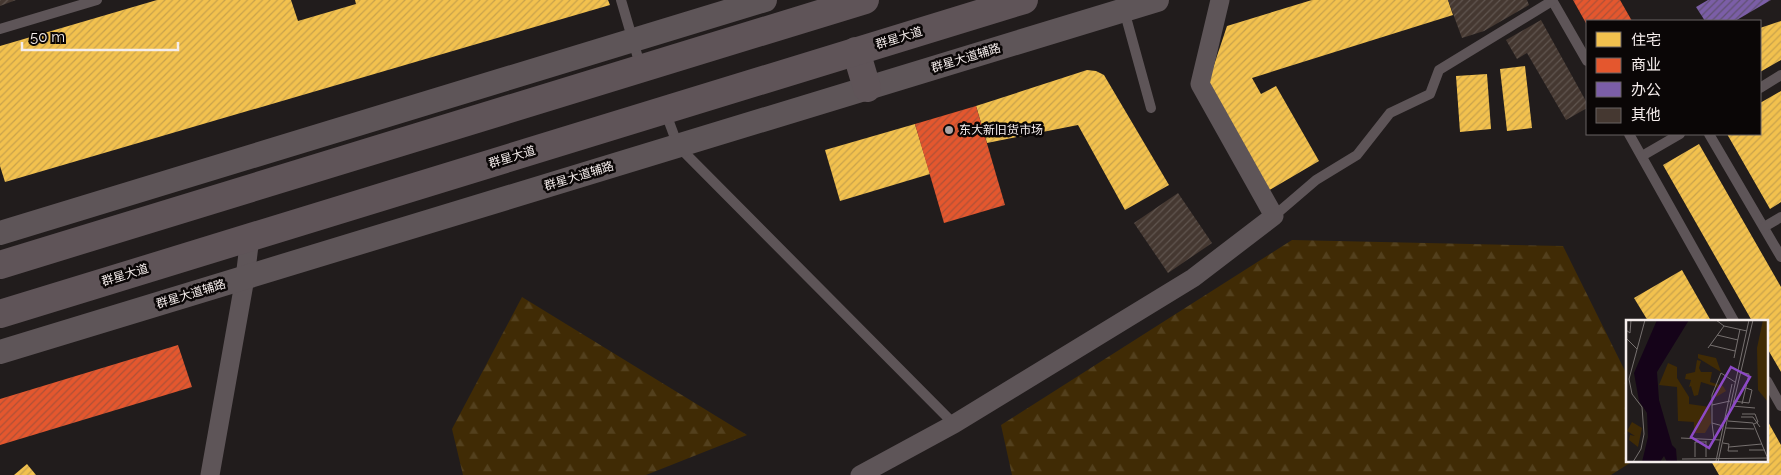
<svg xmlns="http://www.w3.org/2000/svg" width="1781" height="475" font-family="Raleway,'Noto Sans SC',sans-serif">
	<defs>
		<pattern id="forest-firs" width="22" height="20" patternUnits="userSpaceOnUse" patternTransform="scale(1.25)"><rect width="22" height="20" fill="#402b05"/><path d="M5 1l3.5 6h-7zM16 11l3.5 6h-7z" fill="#53401d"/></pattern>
		<pattern id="homes-hatch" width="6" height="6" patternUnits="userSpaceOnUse" patternTransform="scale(1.25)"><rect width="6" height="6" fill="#f2c14e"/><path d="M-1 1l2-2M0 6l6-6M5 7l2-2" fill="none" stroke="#c8a24c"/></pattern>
		<pattern id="shops-hatch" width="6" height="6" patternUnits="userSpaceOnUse" patternTransform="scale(1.25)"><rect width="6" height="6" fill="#e4572e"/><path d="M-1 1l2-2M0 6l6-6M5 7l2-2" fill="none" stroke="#ae5137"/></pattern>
		<pattern id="offices-hatch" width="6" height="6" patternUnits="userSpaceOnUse" patternTransform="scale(1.25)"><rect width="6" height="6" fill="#7b5ea7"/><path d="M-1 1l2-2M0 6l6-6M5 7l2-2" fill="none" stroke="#605172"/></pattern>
		<pattern id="building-hatch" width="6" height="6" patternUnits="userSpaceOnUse" patternTransform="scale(1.25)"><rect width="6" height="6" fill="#453831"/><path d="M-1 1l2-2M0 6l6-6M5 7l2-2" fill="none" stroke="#60554f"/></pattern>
	</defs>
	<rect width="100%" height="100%" fill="#211c1c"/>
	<g fill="url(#forest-firs)">
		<polygon points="1292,240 1563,246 1627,375 1627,461 1633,461 1611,475 1012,475 1001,425"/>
		<polygon points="522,297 747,435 646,475 463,475 452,429"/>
	</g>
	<g fill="url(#homes-hatch)">
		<polygon points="157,0 291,0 298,21 356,4 355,0 608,0 610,5 5,182 0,166 0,46"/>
		<polygon points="1312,0 1448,0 1453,15 1252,78 1261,94 1276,86 1319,161 1266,192 1207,86 1227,26"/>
		<polygon points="1781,21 1781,60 1760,72 1760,28"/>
		<polygon points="1525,66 1532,128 1507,131 1500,69"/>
		<polygon points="1087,70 1096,71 1104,75 1169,185 1125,210 1078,125 987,143 976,106"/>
		<polygon points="1487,74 1491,129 1460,132 1456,76"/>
		<polygon points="1781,91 1781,202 1770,209 1727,134 1760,134 1760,103"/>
		<polygon points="915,124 930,174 840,201 825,150"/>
		<polygon points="1699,144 1781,287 1781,372 1767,348 1767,321 1752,321 1663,165"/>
		<polygon points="1682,270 1711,321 1648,321 1634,298"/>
		<polygon points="1767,420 1781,445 1781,475 1719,475 1711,461 1767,461"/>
		<polygon points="27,464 36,475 14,475"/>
	</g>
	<g fill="url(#shops-hatch)">
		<polygon points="1573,0 1620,0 1632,21 1587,21 1587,25"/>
		<polygon points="976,106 1005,205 944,223 915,124"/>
		<polygon points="178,345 192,387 0,445 0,399"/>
	</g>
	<polygon fill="url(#offices-hatch)" points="1708,0 1771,0 1735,21 1705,21 1696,7"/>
	<g fill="url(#building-hatch)">
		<polygon points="0,0 16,0 0,6"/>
		<polygon points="1448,0 1527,0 1529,5 1484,31 1462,38"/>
		<polygon points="1541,20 1587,103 1587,108 1566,120 1527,53 1517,59 1506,40"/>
		<polygon points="1178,193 1212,243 1168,273 1134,223"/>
	</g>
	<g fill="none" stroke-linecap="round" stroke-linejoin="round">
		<g stroke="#5e5558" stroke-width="10">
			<polyline points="621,0 641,68"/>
			<polyline points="1552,0 1587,61"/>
			<polyline points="1124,10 1151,108"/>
			<polyline points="0,29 97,0"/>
			<polyline points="1760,88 1781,75"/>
			<polyline points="665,111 678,146 954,424"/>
			<polyline points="1629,134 1734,321"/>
			<polyline points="1709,134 1781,257"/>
			<polyline points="1642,156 1680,134"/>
			<polyline points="1274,216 1316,180 1357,155 1390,113 1430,94 1439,70 1552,1"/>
			<polyline points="1764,227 1781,217"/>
			<polyline points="1767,381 1781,406"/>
		</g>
		<g stroke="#5e5558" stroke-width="19">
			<polyline points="210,475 245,278 250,237"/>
			<polyline points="860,475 954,424 1193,278 1274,216 1200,84 1220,0"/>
		</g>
		<g stroke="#5e5558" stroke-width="24">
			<polyline points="0,233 765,0"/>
			<polyline points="0,352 1157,0"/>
		</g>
		<g stroke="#5f5458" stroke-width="28">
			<polyline points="856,51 867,88"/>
			<polyline points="0,265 865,0"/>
			<polyline points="0,314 1024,0"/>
		</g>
	</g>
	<circle fill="#aba4a3" stroke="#0a0606" stroke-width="2" cx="949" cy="130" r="5"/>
	<g text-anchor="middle" stroke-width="5" stroke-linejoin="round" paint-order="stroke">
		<g font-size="12" fill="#f5edec" stroke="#0a0606">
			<text transform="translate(899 38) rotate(-17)" y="4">群星大道</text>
			<text transform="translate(966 58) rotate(-17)" y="4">群星大道辅路</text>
			<text transform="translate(512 157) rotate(-17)" y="4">群星大道</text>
			<text transform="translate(579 176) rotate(-17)" y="4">群星大道辅路</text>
			<text transform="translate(125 275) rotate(-17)" y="4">群星大道</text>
			<text transform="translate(191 294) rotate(-17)" y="4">群星大道辅路</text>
		</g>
		<g font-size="12" fill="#f5edec" stroke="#0a0606" text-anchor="start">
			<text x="959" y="134">东大新旧货市场</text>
		</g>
	</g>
	<g transform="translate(1626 320)">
		<rect width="142" height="142" fill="#211c1c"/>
		<path d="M137,0H142V82L132,70L131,28ZM72,34L90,38L95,52L72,38ZM71,40L75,41L73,48L75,52H86L84,62L97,66L100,71L90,77L91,67L75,62L72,75L68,76L65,66L63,67L65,60L59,59L60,54L69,52ZM42,43L51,47V58L63,77V84L84,87L85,103L79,113H68V102L52,101L51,67L33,65ZM6,102L16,108L12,127L3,120L4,115L9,116L1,111Z" fill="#402b05"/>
		<path d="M31,0H63L31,52L33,80L46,125L50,129L51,142H41L38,136L34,142H16L22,117L21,93L13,81L8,53Z" fill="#150319"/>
		<path fill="none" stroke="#76706f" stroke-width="1" d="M90,0L98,6L121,11M0,10L4,13L5,0M91,15L112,20M0,18L11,29M84,25L109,31M82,28L98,6M108,38L114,9M114,52L123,54L116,84M107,81L123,83L126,70L120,68M86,85L104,81M107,85L127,0M106,86L129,88M116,94H129L132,102L128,104M115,97H127L134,107M102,101L127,103L142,139M86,103L88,119M97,106L86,103V75L95,53L109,62M100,108L128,109M55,118L95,120M80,121V137M97,123L103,124L102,131H112M103,127L136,124M123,130H139M69,137V122H80M56,139L143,138M90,141L106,64M7,142L15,129L18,114L16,87L6,74L3,59L19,0M92,142L123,0"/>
		<path fill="#8d49c6" fill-opacity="0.15" stroke="#8d49c6" stroke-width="2.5" d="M105,47L124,57L83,128L65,117Z"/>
		<rect width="142" height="142" fill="none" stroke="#f5edec" stroke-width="2.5"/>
	</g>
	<rect x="1586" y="20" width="175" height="115" fill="#0a0606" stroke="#686262"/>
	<rect x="1596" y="32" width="25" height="15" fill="#f2c14e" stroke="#686262"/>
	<text x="1631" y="45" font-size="15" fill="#f5edec">住宅</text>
	<rect x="1596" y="58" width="25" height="15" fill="#e4572e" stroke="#686262"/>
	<text x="1631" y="70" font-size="15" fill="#f5edec">商业</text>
	<rect x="1596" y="82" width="25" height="15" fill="#7b5ea7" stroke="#686262"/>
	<text x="1631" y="95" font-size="15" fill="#f5edec">办公</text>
	<rect x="1596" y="108" width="25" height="15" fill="#453831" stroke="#686262"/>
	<text x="1631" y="120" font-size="15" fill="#f5edec">其他</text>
	<path d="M22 42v8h156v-8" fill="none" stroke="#f5edec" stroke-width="2.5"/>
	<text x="30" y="42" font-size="15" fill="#f5edec" stroke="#0a0606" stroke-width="4" paint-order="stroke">50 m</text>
</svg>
